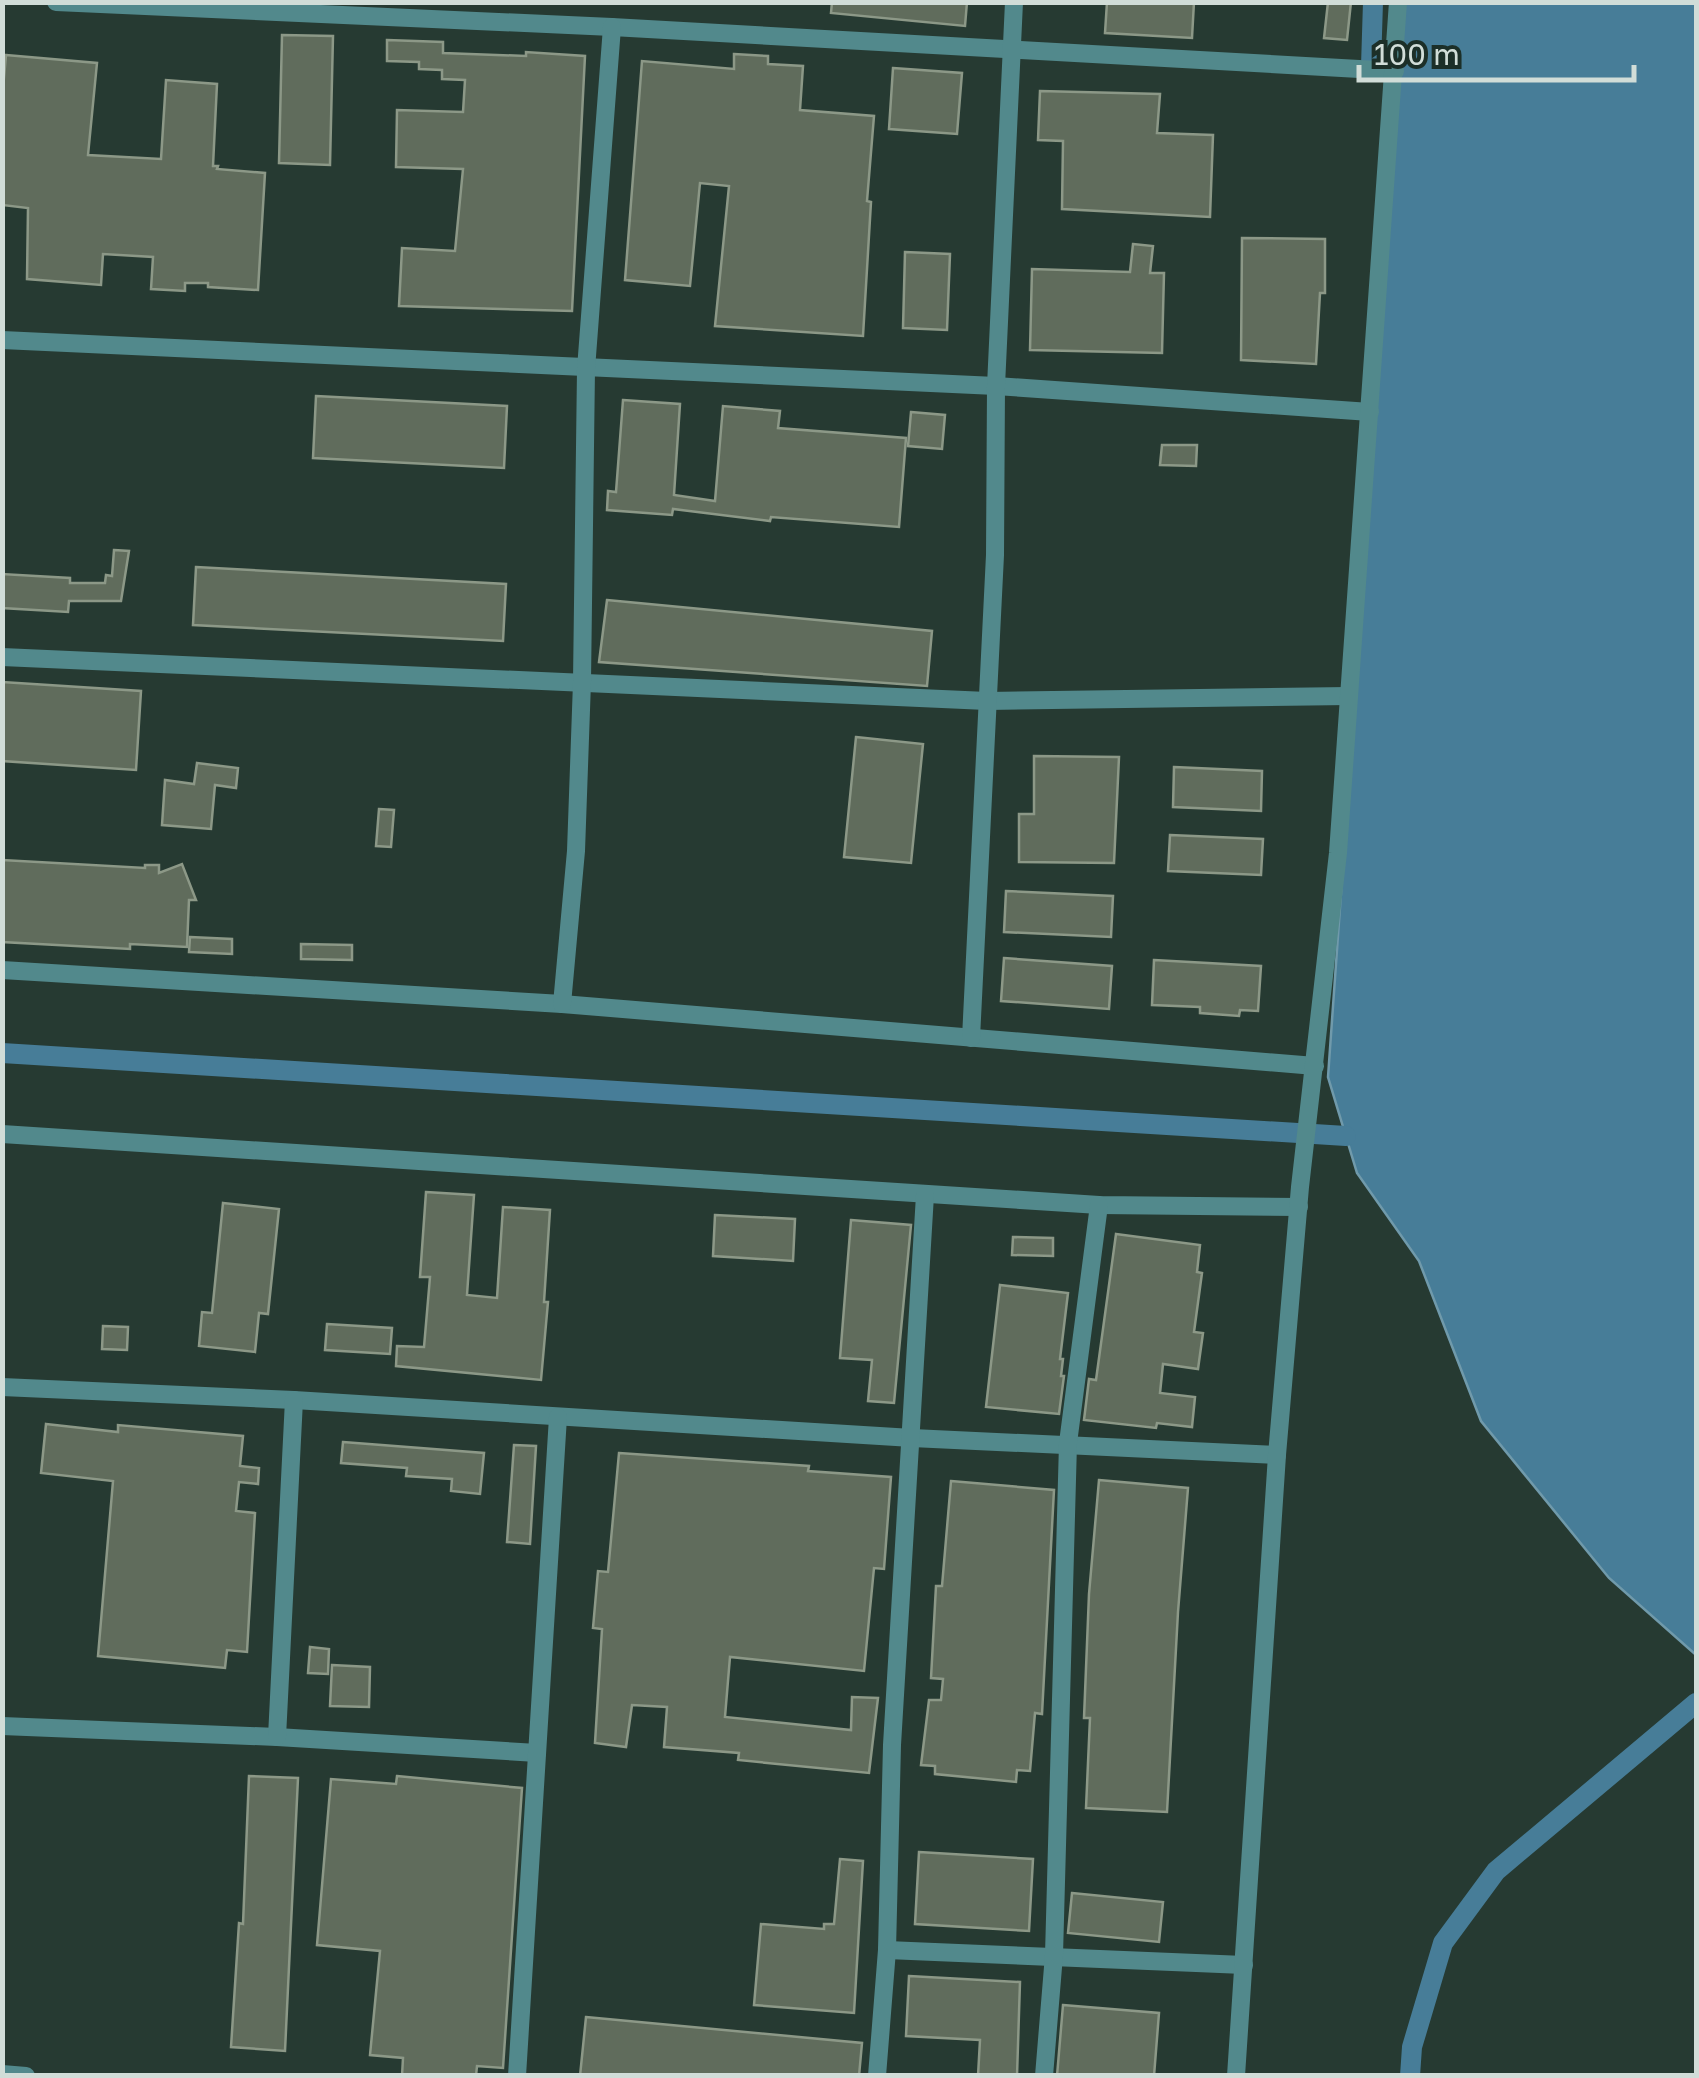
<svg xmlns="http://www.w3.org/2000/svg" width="1699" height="2078" font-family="'Golos Text',sans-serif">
	<rect width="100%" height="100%" fill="#263a32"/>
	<polygon fill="#477d98" stroke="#709aab" stroke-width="2.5" points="1404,3 1696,3 1696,1655 1609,1578 1481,1421 1419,1261 1357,1173 1328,1077"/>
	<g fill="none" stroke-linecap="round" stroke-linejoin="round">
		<g stroke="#477d98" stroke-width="20">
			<polyline points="1371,66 1373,2"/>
			<polyline points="2,1053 1346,1136"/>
			<polyline points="1410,2076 1412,2047 1443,1943 1496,1871 1696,1703"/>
		</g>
	</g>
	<g fill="#606c5c" stroke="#8c9887" stroke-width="2.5">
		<polygon points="832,2 967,2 965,26 831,13"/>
		<polygon points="1107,2 1194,2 1192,38 1105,33"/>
		<polygon points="1328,2 1351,2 1347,40 1324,38"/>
		<polygon points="282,35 333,36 330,165 279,163"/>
		<polygon points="387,40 443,42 443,53 526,56 526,52 585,56 572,311 399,306 402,248 455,251 463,169 396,167 397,110 463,112 465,80 442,79 442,70 419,69 419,62 387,61"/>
		<polygon points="734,54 768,56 768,64 803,66 800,110 874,116 867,201 871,202 863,336 715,326 729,186 700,183 690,286 625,280 642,61 734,69"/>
		<polygon points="6,55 97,63 88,155 161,159 166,80 217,84 213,166 218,166 217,169 265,173 258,290 208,287 208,283 185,283 185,291 151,289 153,257 103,254 101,285 27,279 28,208 2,205 2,100"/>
		<polygon points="893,68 962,73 957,134 889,129"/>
		<polygon points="1040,91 1160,94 1157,133 1213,135 1210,217 1062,209 1063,141 1038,140"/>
		<polygon points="1242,238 1325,239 1325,293 1320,293 1316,364 1241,360"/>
		<polygon points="1133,244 1153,246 1150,273 1164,273 1162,353 1030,350 1032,269 1130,272"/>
		<polygon points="905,252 950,254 947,330 903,328"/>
		<polygon points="316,396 507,406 504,468 313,458"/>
		<polygon points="623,400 680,404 674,495 715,501 723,406 780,411 778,428 906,438 899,527 771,517 770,521 673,509 672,515 607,510 608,491 616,492"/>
		<polygon points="911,412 945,415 942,449 908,446"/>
		<polygon points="1162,445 1197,445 1196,466 1160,465"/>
		<polygon points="114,550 129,551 121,601 69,601 68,612 2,608 2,574 70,578 70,583 105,583 106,575 112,576"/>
		<polygon points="196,567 506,584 503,641 193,625"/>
		<polygon points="607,600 932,631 927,686 599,662"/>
		<polygon points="2,682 141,691 136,770 2,761"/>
		<polygon points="856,737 923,744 911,863 844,857"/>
		<polygon points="1034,756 1119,757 1114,863 1019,862 1019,814 1034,814"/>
		<polygon points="197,763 238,768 236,788 215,785 211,829 162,825 165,780 194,784"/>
		<polygon points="1174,767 1262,771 1261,811 1173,807"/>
		<polygon points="379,809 394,810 391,847 376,846"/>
		<polygon points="1170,835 1263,839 1261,875 1168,871"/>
		<polygon points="2,860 145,868 145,865 159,865 159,873 182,864 196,900 189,900 187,947 130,944 130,949 2,942"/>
		<polygon points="1006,891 1113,896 1111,937 1004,932"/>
		<polygon points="190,937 232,939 232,954 189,952"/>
		<polygon points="301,944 352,945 352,960 301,959"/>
		<polygon points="1004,958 1112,966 1109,1009 1001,1001"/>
		<polygon points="1154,960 1261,966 1258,1011 1240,1010 1239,1016 1200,1013 1200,1007 1152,1005"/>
		<polygon points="426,1192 474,1195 467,1295 497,1298 503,1207 550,1210 544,1302 548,1302 541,1380 396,1366 397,1346 424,1347 430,1277 420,1277"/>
		<polygon points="223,1203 279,1209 268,1314 259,1313 255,1352 199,1346 202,1312 212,1313"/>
		<polygon points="715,1215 795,1219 793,1261 713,1256"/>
		<polygon points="851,1220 911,1225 894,1403 868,1401 872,1360 840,1358"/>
		<polygon points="1116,1234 1200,1245 1197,1272 1202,1273 1194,1332 1203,1333 1198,1369 1163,1364 1160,1393 1195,1397 1192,1427 1157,1423 1156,1428 1084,1420 1089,1379 1096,1380"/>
		<polygon points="1013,1237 1053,1238 1053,1256 1012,1255"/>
		<polygon points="1000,1285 1068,1293 1060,1359 1063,1359 1061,1376 1064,1376 1059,1414 986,1407"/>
		<polygon points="327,1324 392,1328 390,1354 325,1350"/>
		<polygon points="103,1326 128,1327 127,1350 102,1349"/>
		<polygon points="46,1424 118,1432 118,1425 243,1436 240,1466 259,1468 258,1484 239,1482 236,1511 255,1513 247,1652 227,1650 225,1668 98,1656 113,1481 41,1473"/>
		<polygon points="343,1442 484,1453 480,1494 451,1491 452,1479 406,1476 407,1468 341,1463"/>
		<polygon points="514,1445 536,1446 530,1544 507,1542"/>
		<polygon points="619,1453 809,1466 808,1471 891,1477 884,1569 874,1568 864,1671 730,1657 725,1717 851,1730 852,1697 878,1698 869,1773 738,1760 739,1753 664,1747 667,1707 632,1705 626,1747 595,1743 602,1629 593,1628 598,1571 608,1572"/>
		<polygon points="1099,1480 1188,1488 1178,1612 1167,1812 1086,1808 1090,1718 1084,1718 1089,1594"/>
		<polygon points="951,1481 1054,1490 1042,1714 1035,1713 1030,1771 1017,1770 1016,1782 935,1774 935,1766 921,1765 929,1700 941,1700 943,1679 931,1678 936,1586 942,1586"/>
		<polygon points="310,1647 329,1649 328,1674 308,1673"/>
		<polygon points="332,1665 370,1667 369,1707 330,1706"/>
		<polygon points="249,1776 298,1778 285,2051 231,2047 239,1923 243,1924"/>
		<polygon points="397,1776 522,1788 503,2068 477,2066 476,2076 402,2076 403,2058 370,2055 380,1951 317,1945 331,1779 396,1784"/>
		<polygon points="919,1852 1033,1859 1029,1931 915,1924"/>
		<polygon points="840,1859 863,1861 854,2013 754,2005 761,1924 824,1929 824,1924 834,1924"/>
		<polygon points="1072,1893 1163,1902 1159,1942 1068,1933"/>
		<polygon points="909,1976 1020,1982 1017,2076 978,2076 980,2040 906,2036"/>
		<polygon points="1063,2005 1159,2013 1154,2076 1057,2076"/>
		<polygon points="586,2017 862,2043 859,2076 580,2076"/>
	</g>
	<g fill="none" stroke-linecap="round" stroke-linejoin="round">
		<g stroke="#52898c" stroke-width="18">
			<polyline points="56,2 612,27 1395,71"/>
			<polyline points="2,340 996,386 1370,412"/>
			<polyline points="2,657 987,701 1349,696"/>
			<polyline points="2,970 562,1004 1315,1066"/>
			<polyline points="562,1004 576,851 582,682 586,369 612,27"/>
			<polyline points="971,1038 995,555 996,386 1014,2"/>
			<polyline points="2,1134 1099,1205 1299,1207"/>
			<polyline points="2,1387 294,1400 912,1438 1277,1455"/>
			<polyline points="2,1726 277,1737 537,1753"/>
			<polyline points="277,1737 294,1400"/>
			<polyline points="887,1950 1244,1965"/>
			<polyline points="2,2074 26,2076"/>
			<polyline points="517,2076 558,1417"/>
			<polyline points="877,2076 887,1950 892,1745 925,1195"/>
			<polyline points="1044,2076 1054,1955 1068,1443 1099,1205"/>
			<polyline points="1236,2076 1277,1455 1300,1187 1338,853 1398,2"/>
		</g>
	</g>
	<rect width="1699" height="2078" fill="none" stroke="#d1ddd8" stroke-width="10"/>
	<path d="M1359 65v15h275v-15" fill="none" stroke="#d1ddd8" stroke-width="5"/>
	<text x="1374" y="65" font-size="30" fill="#d1ddd8" stroke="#1c2f28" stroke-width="8" paint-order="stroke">100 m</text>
</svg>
